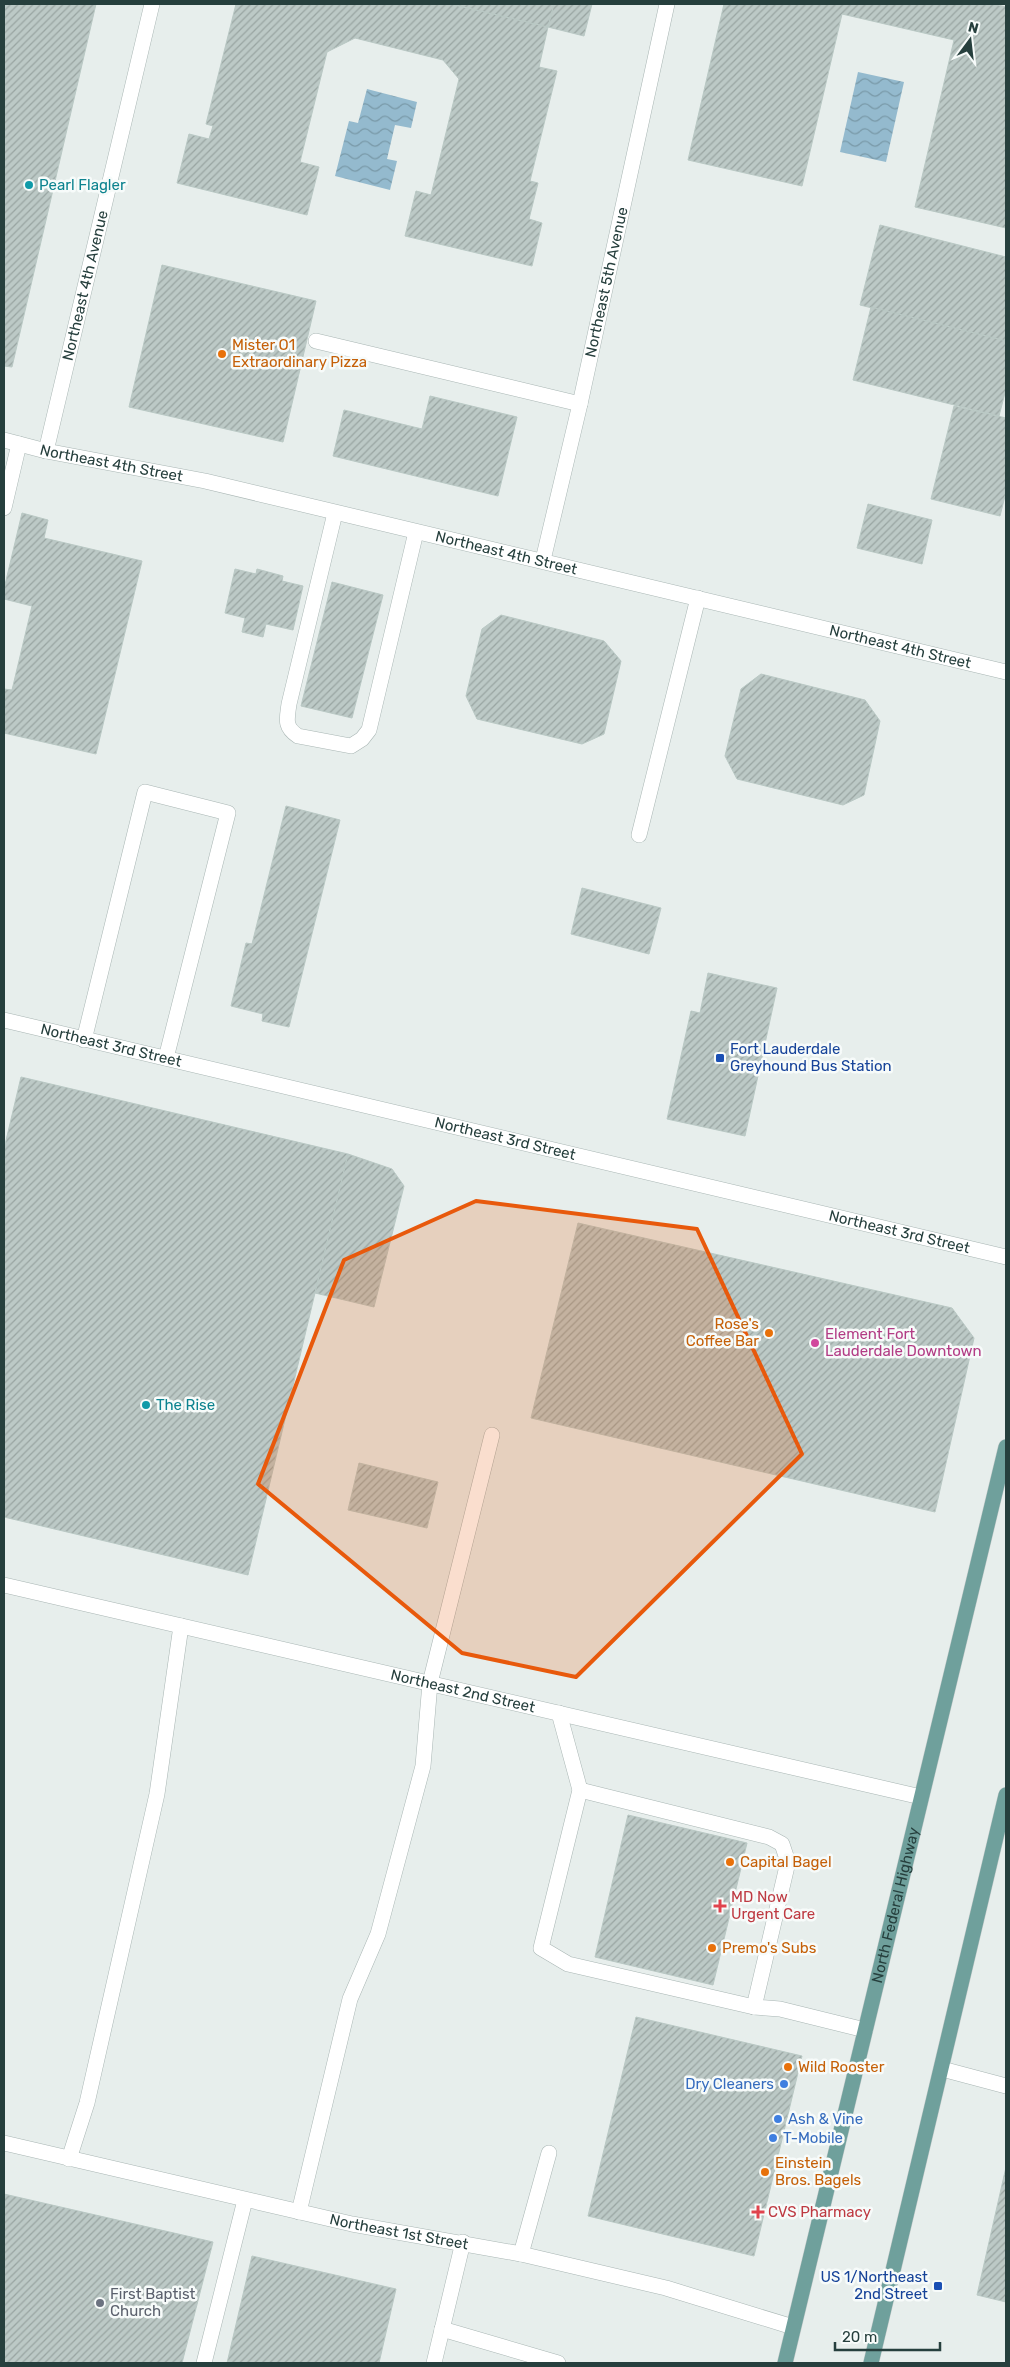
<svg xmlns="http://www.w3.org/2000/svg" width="1010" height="2367" font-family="Rubik,sans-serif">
	<defs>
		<pattern id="water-waves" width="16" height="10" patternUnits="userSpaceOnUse" patternTransform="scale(1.25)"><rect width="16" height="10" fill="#94bace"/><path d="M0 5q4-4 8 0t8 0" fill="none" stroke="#7999a8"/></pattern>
		<pattern id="building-hatch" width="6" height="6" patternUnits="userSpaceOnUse" patternTransform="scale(1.25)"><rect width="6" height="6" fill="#bcc9c6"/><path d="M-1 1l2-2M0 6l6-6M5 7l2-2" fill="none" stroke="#99a5a2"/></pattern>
	</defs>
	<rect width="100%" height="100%" fill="#e7eeec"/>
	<g fill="url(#water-waves)">
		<polygon points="858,72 904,82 886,162 840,152"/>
		<polygon points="367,89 417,102 411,128 395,125 387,159 397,161 390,190 335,176 349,121 358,123"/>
	</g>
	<g fill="url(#building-hatch)" stroke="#b9c8c4">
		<polygon points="4,4 96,4 12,367 4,366"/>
		<polygon points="236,4 451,4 548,27 539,67 557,71 530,181 538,183 529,219 542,223 532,266 405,236 416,191 431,195 459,79 443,60 355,38 327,52 300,162 319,167 307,215 177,183 189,134 209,139 213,126 206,124"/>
		<polygon points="451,4 554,4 548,27"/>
		<polygon points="554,4 592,4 584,36 548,27"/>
		<polygon points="724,4 994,4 1006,7 1006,228 915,207 954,40 842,14 802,186 688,160"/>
		<polygon points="880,225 1006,257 1006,341 860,305"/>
		<polygon points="162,265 316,301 283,442 129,407"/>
		<polygon points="871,307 1006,341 1006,389 999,416 853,380"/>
		<polygon points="430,396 517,417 498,496 333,456 344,410 422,429"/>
		<polygon points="954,406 1006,418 1006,492 1000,516 931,499"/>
		<polygon points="868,504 932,520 922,564 857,548"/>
		<polygon points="22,513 48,520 44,538 142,561 96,754 4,733 4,689 12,690 32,606 4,599 4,589"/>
		<polygon points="235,569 256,574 257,569 283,576 282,581 303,586 293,630 266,624 263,637 242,632 245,618 225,613"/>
		<polygon points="332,582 383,595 352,718 301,706"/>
		<polygon points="501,615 604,641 621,661 604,734 582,744 477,719 466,696 482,629"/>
		<polygon points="761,674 865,700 880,721 864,795 843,805 737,779 725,756 741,689"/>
		<polygon points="286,806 340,820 289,1027 262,1021 263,1014 231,1006 246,943 252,944"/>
		<polygon points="582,888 661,908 649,954 571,934"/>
		<polygon points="708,973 777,988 745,1136 667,1119 691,1011 700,1013"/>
		<polygon points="21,1077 348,1154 248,1575 4,1517 4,1149"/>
		<polygon points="348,1154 392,1169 404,1186 374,1307 315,1293"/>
		<polygon points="578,1223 952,1308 974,1338 935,1512 531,1418"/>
		<polygon points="359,1463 438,1482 427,1528 348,1510"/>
		<polygon points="628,1815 747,1843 713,1985 595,1957"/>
		<polygon points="636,2017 802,2056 754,2256 588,2216"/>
		<polygon points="1006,2167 1006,2302 977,2295"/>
		<polygon points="4,2194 213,2242 182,2363 4,2363"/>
		<polygon points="252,2256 396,2289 379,2363 227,2363"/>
	</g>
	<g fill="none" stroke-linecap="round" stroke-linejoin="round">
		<defs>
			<g id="service">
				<polyline points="316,341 580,404"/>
				<polyline points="4,508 19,444"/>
				<path d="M335,513L289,704C287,719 284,727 298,736L351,746L362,739L369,730L416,532"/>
				<polyline points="639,835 698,598"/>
				<polyline points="84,1040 145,792 228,813 166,1058"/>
				<polyline points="559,1713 580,1790 541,1948 568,1964 754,2007"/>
				<polyline points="580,1790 769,1837 782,1844 788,1862 754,2007 780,2009 865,2030"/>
				<polyline points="942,2069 1006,2086"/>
				<polyline points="69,2159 87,2103 157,1794 181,1626"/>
				<polyline points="299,2212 350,1999 378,1934 423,1766 430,1683 492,1435"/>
				<polyline points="521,2254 549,2153"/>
				<polyline points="442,2329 558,2363"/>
				<polyline points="204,2363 245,2200"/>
				<polyline points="434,2363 463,2242"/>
			</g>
			<g id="minor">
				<path id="s1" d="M46,451L152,4"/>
				<path id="s2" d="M543,560L580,404L667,4"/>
				<path id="s3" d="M4,1020L1006,1257"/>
				<path id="s4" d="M4,1585L921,1797"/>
				<path id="s5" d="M4,2143L352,2224L521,2254L666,2288L793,2327"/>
			</g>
			<g id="tertiary">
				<path id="s6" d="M4,440L46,451L205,481L1006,672"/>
			</g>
			<g id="primary">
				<path id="s7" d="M785,2363L1006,1447"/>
				<polyline points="871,2363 1006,1795"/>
			</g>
		</defs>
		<use href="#service" stroke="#a9b6b4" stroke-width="16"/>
		<use href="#minor" stroke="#a9b6b4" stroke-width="16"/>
		<use href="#tertiary" stroke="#a9b6b4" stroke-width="16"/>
		<use href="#primary" stroke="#c2c9c9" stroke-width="16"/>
		<use href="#service" stroke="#fff" stroke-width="15"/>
		<use href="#minor" stroke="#fff" stroke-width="15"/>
		<use href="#tertiary" stroke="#fff" stroke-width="15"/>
		<use href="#primary" stroke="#6fa09c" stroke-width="15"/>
	</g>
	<path fill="#e8590c" fill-opacity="0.2" stroke="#e8590c" stroke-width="4" stroke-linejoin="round" d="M476,1201L697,1229L802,1454L576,1677L462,1653L258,1484L344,1260Z"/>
	<g fill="#0f9aa8" stroke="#f7fbfa" stroke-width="2">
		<circle cx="29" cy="185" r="5"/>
		<circle cx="146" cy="1405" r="5"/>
	</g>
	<g fill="#e8710a" stroke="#f7fbfa" stroke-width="2">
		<circle cx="222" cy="354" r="5"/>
		<circle cx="769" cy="1333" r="5"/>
		<circle cx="730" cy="1862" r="5"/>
		<circle cx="712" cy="1948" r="5"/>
		<circle cx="788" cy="2067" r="5"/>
		<circle cx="765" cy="2172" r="5"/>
	</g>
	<g fill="#1a4fb4" stroke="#f7fbfa" stroke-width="2">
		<rect x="715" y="1053" width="10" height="10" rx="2.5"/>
		<rect x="933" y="2281" width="10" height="10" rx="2.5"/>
	</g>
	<circle fill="#d1479c" stroke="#f7fbfa" stroke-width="2" cx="815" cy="1343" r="5"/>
	<g fill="#e0444e" stroke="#f7fbfa" stroke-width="2">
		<path d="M717.5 1898.5h5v5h5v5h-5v5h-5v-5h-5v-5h5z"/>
		<path d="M755.5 2204.5h5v5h5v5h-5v5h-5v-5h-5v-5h5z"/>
	</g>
	<g fill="#3f7fe0" stroke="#f7fbfa" stroke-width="2">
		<circle cx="784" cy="2084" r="5"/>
		<circle cx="778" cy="2119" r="5"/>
		<circle cx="773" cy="2138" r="5"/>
	</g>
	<circle fill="#6b7280" stroke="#f7fbfa" stroke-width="2" cx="100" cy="2303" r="5"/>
	<g text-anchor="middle" stroke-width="5" stroke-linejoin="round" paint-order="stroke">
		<g font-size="15" fill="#0d838f" stroke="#f7fbfa" text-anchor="start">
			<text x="39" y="190">Pearl Flagler</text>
			<text x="156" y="1410">The Rise</text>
		</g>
		<g font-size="15" fill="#263f3d" stroke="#f7fbfa">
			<text dy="5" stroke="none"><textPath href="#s2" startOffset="285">Northeast 5th Avenue</textPath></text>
			<text dy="5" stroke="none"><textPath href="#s1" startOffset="170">Northeast 4th Avenue</textPath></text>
			<text dy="5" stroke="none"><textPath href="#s6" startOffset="110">Northeast 4th Street</textPath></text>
			<text dy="5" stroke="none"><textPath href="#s6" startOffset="515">Northeast 4th Street</textPath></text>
			<text dy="5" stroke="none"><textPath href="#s6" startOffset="920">Northeast 4th Street</textPath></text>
			<text dy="5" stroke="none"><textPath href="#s3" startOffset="110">Northeast 3rd Street</textPath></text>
			<text dy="5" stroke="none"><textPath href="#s3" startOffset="515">Northeast 3rd Street</textPath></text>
			<text dy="5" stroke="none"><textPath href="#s3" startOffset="920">Northeast 3rd Street</textPath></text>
			<text dy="5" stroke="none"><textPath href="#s4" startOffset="471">Northeast 2nd Street</textPath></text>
			<text dy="5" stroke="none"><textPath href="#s7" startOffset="471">North Federal Highway</textPath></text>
			<text dy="5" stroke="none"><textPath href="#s5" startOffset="405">Northeast 1st Street</textPath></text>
		</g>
		<g font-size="15" fill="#c56008" stroke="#f7fbfa" text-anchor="start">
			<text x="232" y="350">Mister O1<tspan x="232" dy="17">Extraordinary Pizza</tspan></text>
			<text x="759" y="1329" text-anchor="end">Rose's<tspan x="759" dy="17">Coffee Bar</tspan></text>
			<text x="740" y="1867">Capital Bagel</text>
			<text x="722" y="1953">Premo's Subs</text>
			<text x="798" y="2072">Wild Rooster</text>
			<text x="775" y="2168">Einstein<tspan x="775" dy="17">Bros. Bagels</tspan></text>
		</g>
		<g font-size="15" fill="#164399" stroke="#f7fbfa" text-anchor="start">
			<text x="730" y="1054">Fort Lauderdale<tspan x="730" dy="17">Greyhound Bus Station</tspan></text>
			<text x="928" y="2282" text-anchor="end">US 1/Northeast<tspan x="928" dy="17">2nd Street</tspan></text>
		</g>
		<g font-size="15" fill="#b23c85" stroke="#f7fbfa" text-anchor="start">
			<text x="825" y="1339">Element Fort<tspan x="825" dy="17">Lauderdale Downtown</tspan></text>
		</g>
		<g font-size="15" fill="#be3a42" stroke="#f7fbfa" text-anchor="start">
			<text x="731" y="1902">MD Now<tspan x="731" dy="17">Urgent Care</tspan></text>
			<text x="768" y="2217">CVS Pharmacy</text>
		</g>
		<g font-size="15" fill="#366cbe" stroke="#f7fbfa" text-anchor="start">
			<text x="774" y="2089" text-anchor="end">Dry Cleaners</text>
			<text x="788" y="2124">Ash &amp; Vine</text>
			<text x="783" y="2143">T-Mobile</text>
		</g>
		<g font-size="15" fill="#5b616d" stroke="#f7fbfa" text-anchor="start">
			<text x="110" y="2299">First Baptist<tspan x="110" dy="17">Church</tspan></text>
		</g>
	</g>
	<rect width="1010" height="2367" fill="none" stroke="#263f3d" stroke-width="10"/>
	<g transform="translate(970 40) rotate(15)" stroke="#f7fbfa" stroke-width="4" paint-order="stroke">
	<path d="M0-4L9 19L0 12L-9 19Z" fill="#263f3d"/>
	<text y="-8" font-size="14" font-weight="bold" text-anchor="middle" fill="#263f3d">N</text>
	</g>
	<path d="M835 2342v8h105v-8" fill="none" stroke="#263f3d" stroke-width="2.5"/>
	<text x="842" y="2342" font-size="15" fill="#263f3d" stroke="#f7fbfa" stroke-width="4" paint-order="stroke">20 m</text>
</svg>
